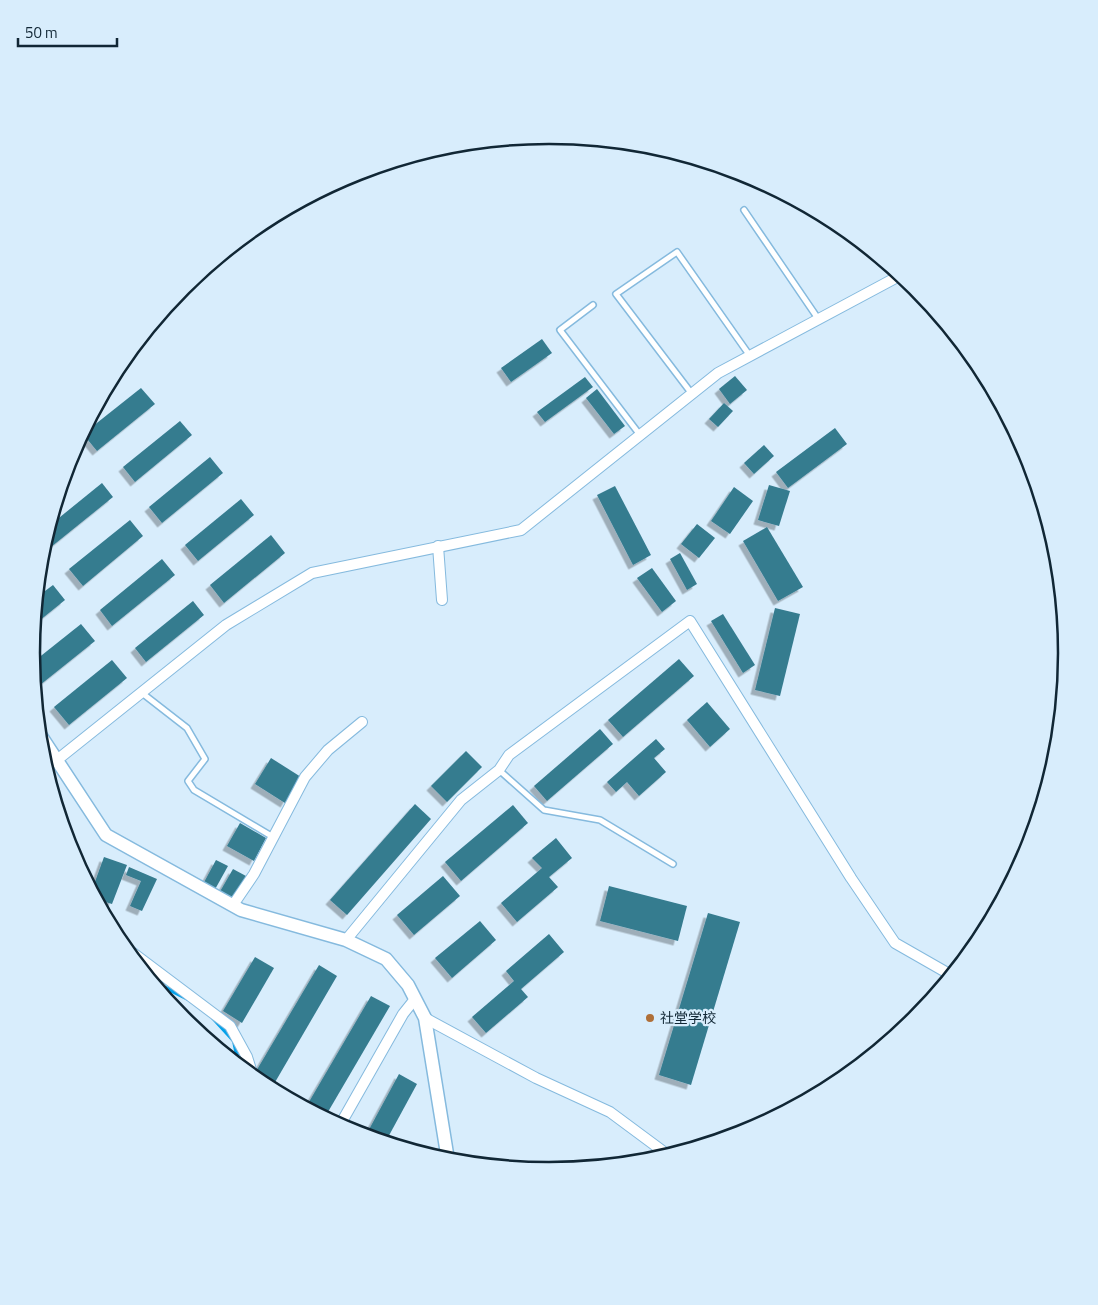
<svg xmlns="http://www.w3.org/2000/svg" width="1098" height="1305" font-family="'Titillium Web','Noto Sans SC',sans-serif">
	<defs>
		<filter id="shadow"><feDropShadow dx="-4.5" dy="4.5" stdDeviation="0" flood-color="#0004"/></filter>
	</defs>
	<rect width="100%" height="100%" fill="#d8edfc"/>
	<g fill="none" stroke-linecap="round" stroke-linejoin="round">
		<g stroke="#03a2ea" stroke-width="4">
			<polyline points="152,981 188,999"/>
			<polyline points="213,1018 234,1041 239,1065"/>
		</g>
	</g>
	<g fill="#357b8f" filter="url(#shadow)">
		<polygon points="542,339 552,353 511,382 501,368"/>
		<polygon points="735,376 747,390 730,404 719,389"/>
		<polygon points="585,377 593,387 545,422 537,412"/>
		<polygon points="141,388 155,404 97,451 83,434"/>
		<polygon points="597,389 625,426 614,434 586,398"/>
		<polygon points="724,403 733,411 718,427 709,419"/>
		<polygon points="180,421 192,435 135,482 123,467"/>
		<polygon points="835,428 847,444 788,488 776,472"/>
		<polygon points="764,445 774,456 754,474 744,463"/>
		<polygon points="210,457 223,473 162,523 149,507"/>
		<polygon points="69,460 75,467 64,475 65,474"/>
		<polygon points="102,483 113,497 51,547 45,540 49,526"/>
		<polygon points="769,485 790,491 779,526 758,520"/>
		<polygon points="615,486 651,555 633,565 597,495"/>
		<polygon points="734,487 753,501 730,534 711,521"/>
		<polygon points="241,499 254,515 198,561 185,545"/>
		<polygon points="130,520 143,536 83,586 69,569"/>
		<polygon points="697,524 715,538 699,558 681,544"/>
		<polygon points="767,527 803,587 778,601 743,541"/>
		<polygon points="271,535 285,553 224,603 210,585"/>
		<polygon points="680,553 697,584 687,590 670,559"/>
		<polygon points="162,559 175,575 112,626 100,610"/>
		<polygon points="652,568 676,601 662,612 637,578"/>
		<polygon points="53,585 65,600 34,625 37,597"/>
		<polygon points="193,601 204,615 146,662 135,648"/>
		<polygon points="775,608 800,614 780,696 755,690"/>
		<polygon points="723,614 755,665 743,673 711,621"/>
		<polygon points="81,624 95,641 35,689 32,663"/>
		<polygon points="679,659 694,676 623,737 608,720"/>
		<polygon points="112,660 127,678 69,725 54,707"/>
		<polygon points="707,702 730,729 710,747 687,720"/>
		<polygon points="600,729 613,744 547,801 534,786"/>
		<polygon points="656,739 665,749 654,758 666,772 639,796 627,782 616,792 607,782"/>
		<polygon points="466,751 482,767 447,802 431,786"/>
		<polygon points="271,758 301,777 285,803 255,784"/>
		<polygon points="415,804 431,819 347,915 330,900"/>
		<polygon points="513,805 528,823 461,881 445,862"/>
		<polygon points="240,823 266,838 254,861 227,846"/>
		<polygon points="556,838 572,858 549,877 558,887 517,922 501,903 542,868 532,858"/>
		<polygon points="104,857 127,865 112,904 96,899 92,890"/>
		<polygon points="216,860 228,866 213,893 202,886"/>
		<polygon points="129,867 157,879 142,911 130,906 141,881 126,875"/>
		<polygon points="233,869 246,876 231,902 218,895"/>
		<polygon points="443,876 460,896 414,935 397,915"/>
		<polygon points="609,886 687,906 678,941 600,921"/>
		<polygon points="708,913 740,922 691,1085 659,1075"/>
		<polygon points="480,921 496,940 452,978 435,958"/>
		<polygon points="549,934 564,952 521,989 528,997 486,1033 472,1017 514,981 506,971"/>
		<polygon points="255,957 274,968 242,1023 223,1011"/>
		<polygon points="319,965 337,976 274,1084 255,1073"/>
		<polygon points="371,996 390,1006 325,1117 306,1107"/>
		<polygon points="399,1074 417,1084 386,1141 366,1135"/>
	</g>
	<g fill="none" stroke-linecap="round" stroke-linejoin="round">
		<defs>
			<g id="service">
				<polyline points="744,210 819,320"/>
				<polyline points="593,305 560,330 640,435"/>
				<polyline points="692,394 616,294 677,252 750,356"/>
				<polyline points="142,693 187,728 205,759 188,781 194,790 273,837"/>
				<polyline points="499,770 544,810 600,820 673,864"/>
			</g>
			<g id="minor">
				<polyline points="438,546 442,600"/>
				<polyline points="45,742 45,767"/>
				<polyline points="57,760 226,625 312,573 521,530 718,373 901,275"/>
				<polyline points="233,905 254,874 305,777 328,750 362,722"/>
				<polyline points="346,940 461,800 499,770 509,755 690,621 851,878 895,943 951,975"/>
				<polyline points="133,953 230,1026 247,1057 253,1076"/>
				<polyline points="425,1018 536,1078 610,1112 668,1155"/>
				<polyline points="195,1028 199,1031"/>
				<polyline points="340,1125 403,1014 415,999"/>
			</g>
			<polyline id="tertiary" points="39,733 106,835 241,910 346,940 386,959 408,985 425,1018 448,1160"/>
		</defs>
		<use href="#service" stroke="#85bade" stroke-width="8"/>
		<use href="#minor" stroke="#85bade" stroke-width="12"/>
		<use href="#tertiary" stroke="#85bade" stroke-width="15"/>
		<use href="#service" stroke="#fff" stroke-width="5"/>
		<use href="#minor" stroke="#fff" stroke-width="10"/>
		<use href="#tertiary" stroke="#fff" stroke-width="12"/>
	</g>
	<circle fill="#af6f38" stroke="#d8edfc" stroke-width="2" cx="650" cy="1018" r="5"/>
	<g text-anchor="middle" stroke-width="4.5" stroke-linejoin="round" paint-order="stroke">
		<g font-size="14" fill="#112735" stroke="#d8edfc" text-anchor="start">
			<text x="660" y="1023">社堂学校</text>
		</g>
	</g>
	<path d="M0 0H1098V1305H0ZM40 653a509 509 0 1 1 1018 0a509 509 0 1 1-1018 0Z" fill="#d8edfc" fill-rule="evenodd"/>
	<path fill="none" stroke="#112735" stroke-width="2.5" d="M40 653a509 509 0 1 1 1018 0a509 509 0 1 1-1018 0Z"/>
	<path d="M18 38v8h99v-8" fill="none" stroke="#112735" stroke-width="2.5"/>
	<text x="25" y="38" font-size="15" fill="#112735" stroke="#d8edfc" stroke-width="4" paint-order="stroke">50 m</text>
</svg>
